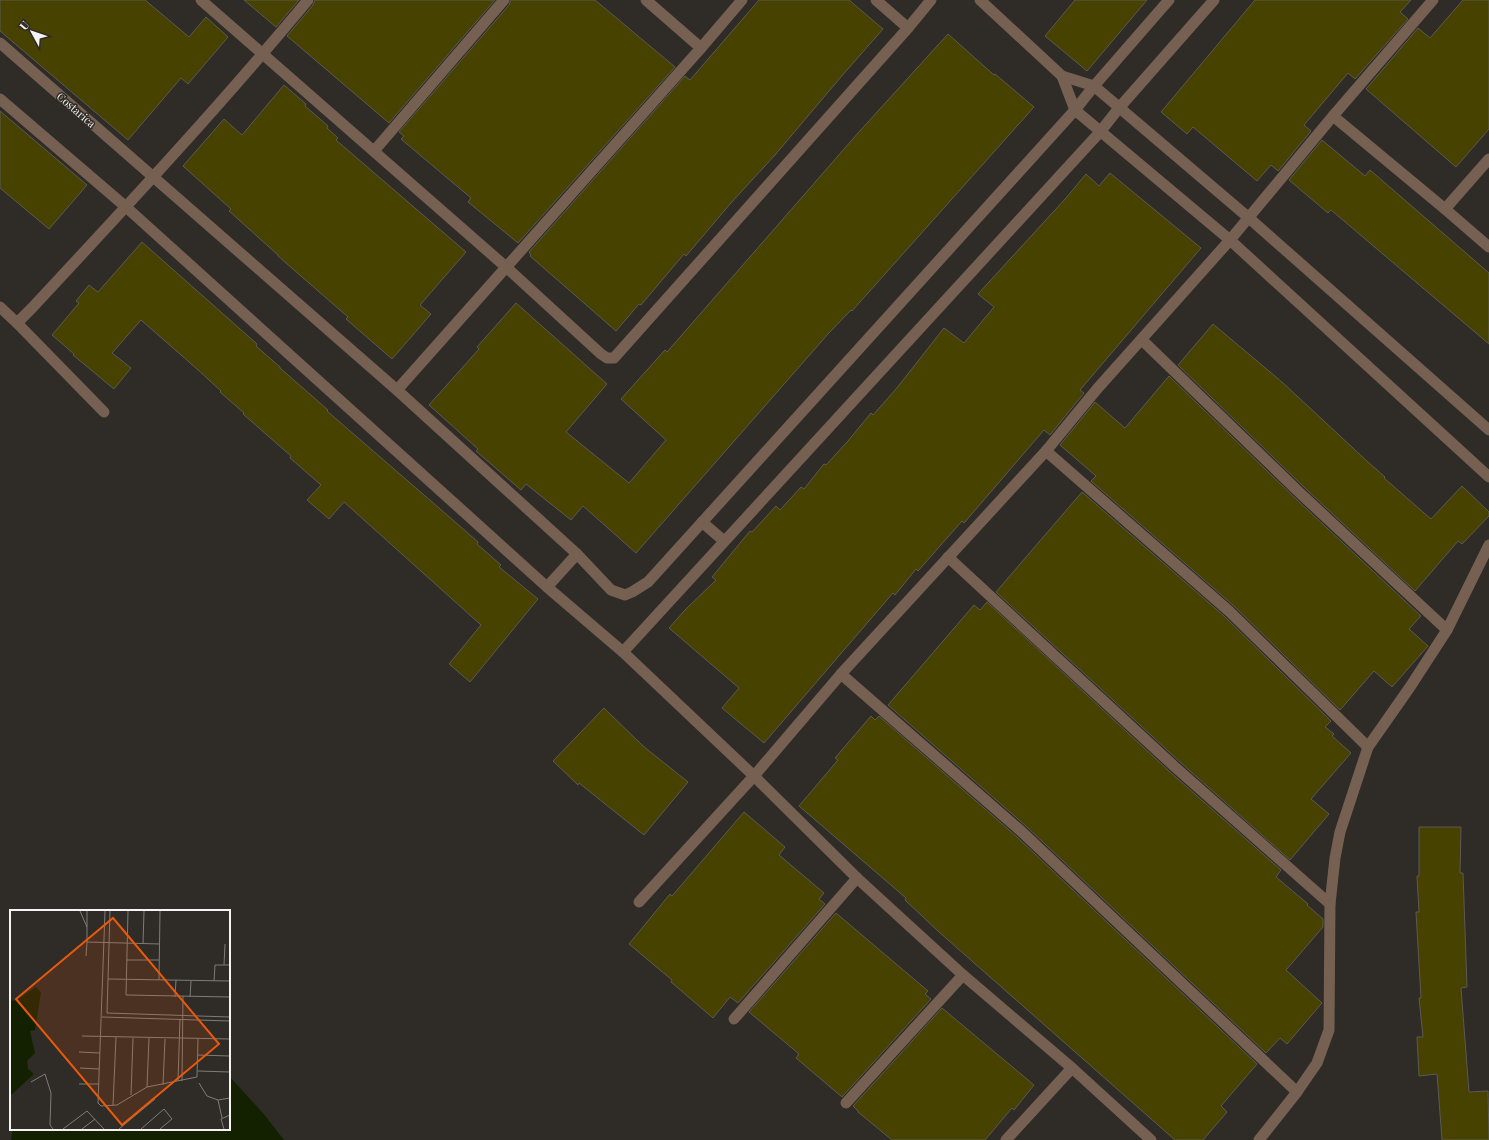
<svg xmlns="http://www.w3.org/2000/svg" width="1489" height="1140" font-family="'Playfair Display',serif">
	<rect width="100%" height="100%" fill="#2f2b26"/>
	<polygon fill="#142100" points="229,1076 263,1113 284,1140 11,1140 13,1129 229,1129"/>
	<g fill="#484201" stroke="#5b5a53">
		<polygon points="0,0 145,0 189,37 206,17 228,37 188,84 181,78 128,140 0,31"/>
		<polygon points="244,0 299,0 276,27"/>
		<polygon points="315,0 495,0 389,123 287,36 313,5"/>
		<polygon points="511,0 595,0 675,67 518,243 468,202 471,198 401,139 404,136 399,132 509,5"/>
		<polygon points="759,0 849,0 883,29 840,78 775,155 730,204 686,256 684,254 641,305 639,304 616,331 530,256 531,255 529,252 685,76 690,80"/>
		<polygon points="1075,0 1147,0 1087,71 1045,36"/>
		<polygon points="1255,0 1411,0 1400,12 1408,19 1355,79 1348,73 1342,80 1304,125 1311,131 1278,171 1271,165 1257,181 1193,127 1187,134 1161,112"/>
		<polygon points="1463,0 1489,0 1489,129 1456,167 1366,89 1418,28 1430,38"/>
		<polygon points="948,34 994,75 995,74 1034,107 852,311 851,310 828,334 636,553 583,506 571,520 526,484 521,490 476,451 478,449 429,405 479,349 477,347 516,303 607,384 566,432 629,483 666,440 621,399 665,350 667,352 858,133"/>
		<polygon points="284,85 306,104 305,106 328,126 327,128 338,138 336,140 466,252 420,305 431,314 392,359 346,319 348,317 278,256 278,255 229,211 231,209 183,166 224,119 242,135"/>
		<polygon points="0,111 87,185 49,229 0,188"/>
		<polygon points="1322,140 1365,176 1370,170 1489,273 1489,344 1331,210 1328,213 1289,180"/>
		<polygon points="1110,173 1201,248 1080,390 1084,393 1050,435 1044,430 964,523 962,521 918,571 916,569 895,595 893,593 764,743 722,708 739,688 669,628 685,610 716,580 712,577 750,531 752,532 776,506 780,510 801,487 804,489 824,464 826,465 848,441 871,413 873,415 896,389 944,328 964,343 994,307 978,294 1066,198 1086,174 1099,186"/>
		<polygon points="142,242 257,344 256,346 280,367 280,368 328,410 327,411 454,521 478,542 477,544 501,565 499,567 538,599 470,682 449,664 481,625 344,502 329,519 307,500 321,485 290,458 291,456 243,414 244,413 220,392 221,391 197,369 141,320 112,353 131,368 114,389 73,355 74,354 52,335 79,303 76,301 89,285 98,292"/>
		<polygon points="1213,324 1282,382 1368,462 1385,477 1384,478 1431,519 1462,486 1489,512 1489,516 1462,544 1458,541 1415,591 1306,489 1178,365"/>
		<polygon points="1169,376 1296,499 1421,616 1409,629 1428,646 1392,687 1374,671 1340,710 1234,606 1091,481 1096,476 1060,445 1095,402 1125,428"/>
		<polygon points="1082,492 1224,616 1331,721 1325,727 1334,734 1332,736 1351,753 1311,799 1329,814 1290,860 1180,762 996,592"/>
		<polygon points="987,602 1170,772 1281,870 1276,877 1308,904 1307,905 1323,919 1323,927 1286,970 1322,1003 1287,1044 1280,1038 1266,1053 1027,827 888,705 974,605 980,610"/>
		<polygon points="604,708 643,746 688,782 644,835 579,783 578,785 553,761"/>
		<polygon points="871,716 875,720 879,716 1017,837 1257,1064 1221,1106 1227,1112 1203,1140 1175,1140 939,932 905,900 906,898 799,806 838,760 835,758"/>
		<polygon points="744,812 785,847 779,855 824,893 819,899 825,904 738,1003 730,997 713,1018 671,982 672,980 629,944 670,894 672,896"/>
		<polygon points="1419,827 1461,827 1460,873 1463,873 1467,987 1461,988 1469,1092 1488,1091 1489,1140 1442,1140 1437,1074 1419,1076 1417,1037 1423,1037 1419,998 1421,998 1416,912 1419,912 1417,876 1419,876"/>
		<polygon points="836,913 928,991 925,994 931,999 842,1097 796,1058 799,1054 749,1012"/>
		<polygon points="942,1008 1034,1085 1014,1110 1012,1108 985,1140 892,1140 858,1112 858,1111 853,1106"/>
	</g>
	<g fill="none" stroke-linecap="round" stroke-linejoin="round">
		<g stroke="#756052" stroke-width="11">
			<polyline points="201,0 506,267 601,354 607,358 614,358 908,28 931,0"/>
			<polyline points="646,0 701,48"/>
			<polyline points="876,0 908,28"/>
			<polyline points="980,0 1062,76 1094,86 1249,218 1489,430"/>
			<polyline points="0,43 397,390 577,554 611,590 625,595 632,592 648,582 1075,110 1094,86 1169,0"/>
			<polyline points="1062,76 1075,110 1230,240 1489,477"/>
			<polyline points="0,99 126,207 547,587 623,652 754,776 857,878 963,975 1072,1068 1151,1140"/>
			<polyline points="1333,116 1445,209 1489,247"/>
			<polyline points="374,151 504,0"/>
			<polyline points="1445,209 1489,159"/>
			<path d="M0,307L17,323L32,308C126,207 220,106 308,0"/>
			<polyline points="17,323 104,412"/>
			<polyline points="1142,340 1301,494 1447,630"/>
			<polyline points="397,390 701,48 742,0"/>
			<polyline points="1046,451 1229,611 1368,747"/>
			<polyline points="702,522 724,541"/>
			<polyline points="948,557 1175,767 1330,904"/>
			<polyline points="547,587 577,554"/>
			<polyline points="623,652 1100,132 1119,108 1214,0"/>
			<polyline points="841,674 1022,832 1297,1092"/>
			<polyline points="639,902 754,776 841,674 1046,451 1097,389 1230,240 1333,116 1433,0"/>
			<polyline points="734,1019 857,878"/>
			<polyline points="846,1103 963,975"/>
			<polyline points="1006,1140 1072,1068"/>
			<polyline points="1259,1140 1297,1092 1317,1063 1329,1030 1330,904 1335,858 1340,832 1368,747 1410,687 1447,630 1489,545"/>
		</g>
	</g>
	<g text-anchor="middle" stroke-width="3" stroke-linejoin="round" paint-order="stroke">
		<g font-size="11" fill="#f6f4f0" stroke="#2f2b26">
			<text transform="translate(76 110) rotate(41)" y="4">Costarica</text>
		</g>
	</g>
	<g transform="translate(10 910)">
		<rect width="220" height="220" fill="#2f2b26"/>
		<path d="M26,77L31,82L25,120L20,121L25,143L17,151L18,159L24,164L0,186V91L7,90Z" fill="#142100"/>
		<path fill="none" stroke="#7f7b77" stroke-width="1" d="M70,1L77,17M77,1V32L150,34M95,1L88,193L91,196L107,195L137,177L187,167L188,129M100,1L97,103L220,107M118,1L116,85L220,87M133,34L134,1M76,46L77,32M117,50H149M214,55L215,34M98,69L220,71M149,70L150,1M204,71L205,55H220M165,87L166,70M180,87L181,71M92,107L220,111M72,126L220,129M69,142L90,143M188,145L220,146M70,158L89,159M188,161L220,162M168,171L170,109M172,171L173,86M21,172L35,164L41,183L40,215L43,219M189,173L197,186L208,190M69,174H89M153,175L155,129M137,177L139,128M121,185L123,128M103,195L106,127M212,208L208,190L220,188M53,219L77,201L94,219M72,219L85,209M109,219L145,189M131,219L154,199L162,209L150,219M214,219L211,209L220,205"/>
		<path fill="#e8590c" fill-opacity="0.15" stroke="#e8590c" stroke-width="2" d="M103,8L209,134L112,215L6,89Z"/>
		<rect width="220" height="220" fill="none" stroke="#f6f4f0" stroke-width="2"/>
	</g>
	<g transform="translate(32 32) rotate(310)" stroke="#2f2b26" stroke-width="3" paint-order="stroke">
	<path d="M0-3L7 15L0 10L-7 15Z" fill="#f6f4f0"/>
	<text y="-6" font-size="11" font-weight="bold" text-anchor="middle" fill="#f6f4f0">U</text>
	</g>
</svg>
